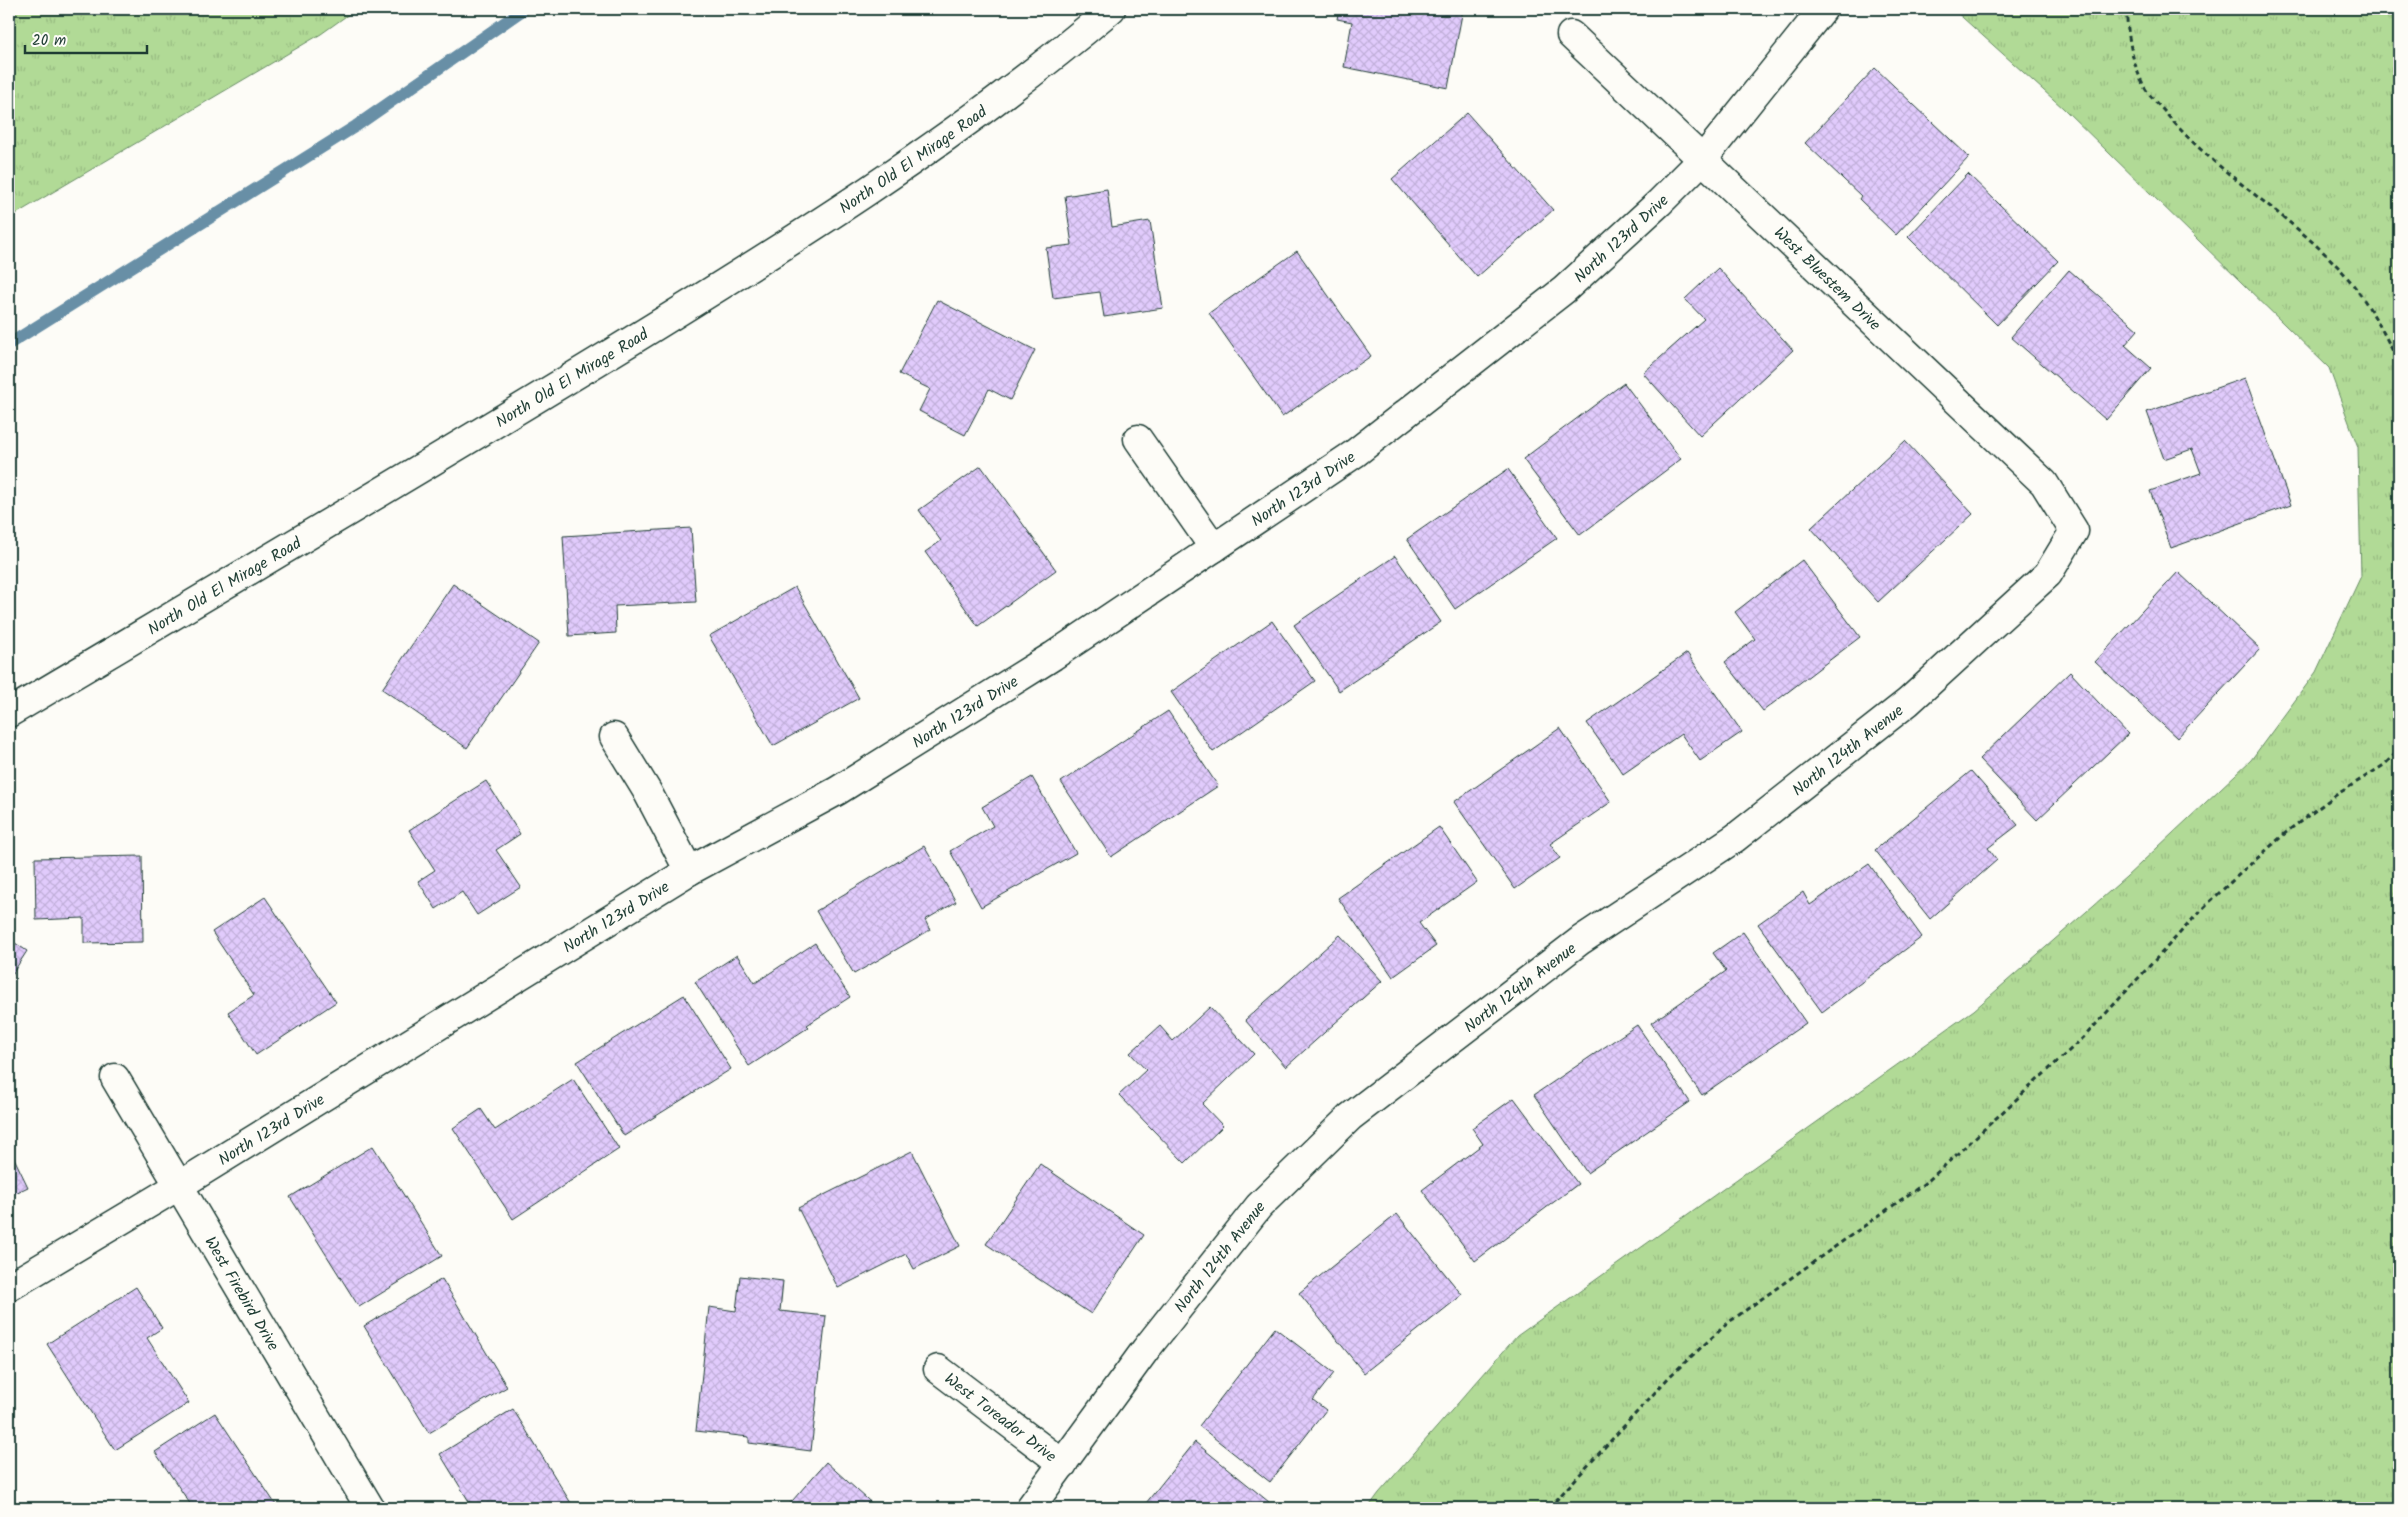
<svg xmlns="http://www.w3.org/2000/svg" width="2408" height="1517" font-family="Kalam,sans-serif">
	<defs>
		<pattern id="grass-tufts" width="24" height="20" patternUnits="userSpaceOnUse" patternTransform="scale(1.25)"><rect width="24" height="20" fill="#b1da96"/><path d="M3 7l-1-3M5 7V3M7 7l1-3M15 17l-1-3M17 17v-4M19 17l1-3" fill="none" stroke="#98bc82"/></pattern>
		<pattern id="building-cross-hatch" width="8" height="8" patternUnits="userSpaceOnUse" patternTransform="scale(1.25)"><rect width="8" height="8" fill="#e1cbfc"/><path d="M0 0l8 8M0 8l8-8" fill="none" stroke="#c1afd9"/></pattern>
	</defs>
	<rect width="100%" height="100%" fill="#fdfcf7"/>
	<filter id="ink" filterUnits="userSpaceOnUse"><feTurbulence type="fractalNoise" baseFrequency=".02" numOctaves="2"/><feDisplacementMap in="SourceGraphic" scale="10" xChannelSelector="R" yChannelSelector="G"/><feConvolveMatrix kernelMatrix="1 2 1 2 8 2 1 2 1" color-interpolation-filters="sRGB"/></filter>
	<g filter="url(#ink)">
		<g fill="url(#grass-tufts)" stroke="#688c65">
			<polygon points="9,9 356,9 321,34 9,218"/>
			<polygon points="1953,9 2399,9 2399,1508 1368,1508 1379,1493 1517,1336 1974,1010 2126,877 2251,760 2316,672 2361,576 2358,447 2329,368 2063,108"/>
		</g>
		<g fill="none" stroke-linecap="round" stroke-linejoin="round">
			<polyline stroke="#678fa6" stroke-width="12" points="9,344 356,126 524,9"/>
		</g>
		<g fill="url(#building-cross-hatch)" stroke="#1f3d34">
			<polygon points="1339,9 1463,9 1448,88 1344,67 1352,22 1337,19"/>
			<polygon points="1875,68 1969,157 1896,235 1859,199 1861,196 1805,143"/>
			<polygon points="1467,113 1553,210 1477,277 1392,179"/>
			<polygon points="1968,174 2058,261 1997,325 1908,237"/>
			<polygon points="1107,189 1112,227 1150,221 1163,308 1104,317 1100,292 1053,298 1046,248 1072,245 1065,196"/>
			<polygon points="1297,251 1371,356 1282,417 1209,313"/>
			<polygon points="1718,268 1793,350 1700,436 1643,373 1704,319 1685,299"/>
			<polygon points="2069,270 2138,330 2125,345 2151,368 2106,420 2011,337"/>
			<polygon points="937,300 1035,350 1010,400 989,389 965,435 919,411 930,389 899,374"/>
			<polygon points="2245,378 2291,505 2171,548 2150,491 2201,473 2192,449 2164,459 2147,412"/>
			<polygon points="1624,383 1681,459 1580,535 1523,459"/>
			<polygon points="1905,441 1973,514 1878,602 1811,528"/>
			<polygon points="981,466 1056,570 978,626 925,552 941,541 919,510"/>
			<polygon points="1508,469 1557,538 1455,609 1407,539"/>
			<polygon points="691,528 696,602 615,606 616,633 569,636 563,536"/>
			<polygon points="1395,556 1441,622 1339,691 1294,625"/>
			<polygon points="1802,560 1860,637 1763,711 1725,662 1755,639 1735,612"/>
			<polygon points="2178,572 2260,649 2177,738 2095,662"/>
			<polygon points="453,584 539,643 467,748 382,689"/>
			<polygon points="795,587 859,698 773,746 709,636"/>
			<polygon points="1272,621 1315,681 1213,752 1171,692"/>
			<polygon points="1687,653 1742,732 1700,761 1681,734 1623,774 1587,723"/>
			<polygon points="2070,672 2128,734 2037,820 1979,759"/>
			<polygon points="1168,711 1218,786 1111,857 1061,782"/>
			<polygon points="1560,728 1611,802 1550,844 1560,858 1515,889 1454,802"/>
			<polygon points="1971,771 2018,825 1988,848 1997,860 1930,919 1875,850"/>
			<polygon points="1032,777 1076,853 981,907 950,851 993,826 982,807"/>
			<polygon points="486,781 520,834 496,850 521,887 477,915 462,892 436,909 418,881 435,870 409,830"/>
			<polygon points="1439,827 1477,882 1419,923 1436,946 1393,977 1338,898"/>
			<polygon points="924,846 956,902 925,920 930,930 854,974 816,911"/>
			<polygon points="142,856 143,942 84,943 84,918 36,920 35,858"/>
			<polygon points="1869,864 1922,937 1822,1012 1758,924 1803,892 1810,905"/>
			<polygon points="265,897 336,1002 256,1055 228,1012 254,995 212,932"/>
			<polygon points="1743,932 1806,1023 1702,1095 1651,1023 1726,971 1713,953"/>
			<polygon points="1340,935 1382,981 1286,1067 1245,1020"/>
			<polygon points="9,939 27,951 9,979"/>
			<polygon points="815,943 850,997 807,1025 809,1027 749,1066 695,982 737,955 755,983"/>
			<polygon points="684,995 731,1069 624,1136 577,1062"/>
			<polygon points="1210,1007 1254,1054 1202,1104 1223,1126 1185,1163 1119,1095 1146,1070 1130,1053 1160,1026 1173,1041"/>
			<polygon points="1637,1025 1690,1102 1587,1173 1534,1095"/>
			<polygon points="573,1079 619,1149 513,1219 453,1128 481,1109 495,1130"/>
			<polygon points="1514,1098 1578,1184 1475,1261 1422,1190 1483,1144 1472,1128"/>
			<polygon points="373,1146 442,1256 359,1307 290,1197"/>
			<polygon points="912,1151 960,1246 914,1269 906,1254 838,1288 798,1208"/>
			<polygon points="14,1158 28,1187 9,1196 9,1160"/>
			<polygon points="1040,1164 1144,1235 1091,1314 986,1244"/>
			<polygon points="1397,1214 1462,1295 1364,1373 1299,1293"/>
			<polygon points="740,1276 783,1281 780,1311 826,1316 811,1451 749,1443 749,1437 696,1431 709,1307 736,1311"/>
			<polygon points="442,1279 507,1387 429,1433 364,1326"/>
			<polygon points="136,1287 162,1328 147,1338 189,1403 115,1450 47,1344"/>
			<polygon points="1275,1328 1334,1373 1313,1400 1326,1410 1270,1482 1199,1426"/>
			<polygon points="513,1409 574,1508 473,1508 440,1454"/>
			<polygon points="215,1413 278,1508 193,1508 155,1452"/>
			<polygon points="1195,1442 1269,1502 1264,1508 1142,1508"/>
			<polygon points="826,1462 877,1508 786,1508"/>
		</g>
		<g fill="none" stroke-linecap="round" stroke-linejoin="round">
			<defs>
				<g id="minor">
					<polyline points="1138,439 1214,548"/>
					<path id="s1" d="M9,713C211,593 413,474 613,352C786,246 957,140 1111,9"/>
					<polyline points="614,737 647,791 689,871"/>
					<path id="s2" d="M115,1078L370,1508"/>
					<path id="s3" d="M9,1287L180,1185L689,871L837,791L1053,656L1354,454L1564,290L1659,203L1703,159L1823,9"/>
					<path id="s4" d="M938,1369L1063,1464"/>
					<path id="s5" d="M1030,1508L1146,1349L1259,1206L1350,1117L1581,940L1735,838L1908,702L2048,574L2074,531L2044,483L1571,35"/>
				</g>
			</defs>
			<use href="#minor" stroke="#1f3d34" stroke-width="31"/>
			<g stroke="#1f3d34" stroke-width="3" stroke-dasharray="5 4" stroke-linecap="butt">
				<path d="M2126,9C2128,34 2131,59 2142,82C2146,93 2157,103 2165,112C2215,173 2286,211 2339,268C2365,296 2383,330 2399,364"/>
				<polyline points="1549,1508 1670,1376 1729,1322 1929,1180 2085,1036 2203,908 2245,869 2289,830 2336,795 2384,765 2399,750"/>
			</g>
			<use href="#minor" stroke="#fdfcf7" stroke-width="28"/>
		</g>
	</g>
	<g text-anchor="middle" stroke-width="4" stroke-linejoin="round" paint-order="stroke">
		<g font-size="16" fill="#1f3d34" stroke="#fdfcf7">
			<text dy="6" stroke="none"><textPath href="#s1" startOffset="1060">North Old El Mirage Road</textPath></text>
			<text dy="6" stroke="none"><textPath href="#s3" startOffset="1926">North 123rd Drive</textPath></text>
			<text transform="translate(1828 278) rotate(44)" y="6">West Bluestem Drive</text>
			<text dy="6" stroke="none"><textPath href="#s1" startOffset="655">North Old El Mirage Road</textPath></text>
			<text dy="6" stroke="none"><textPath href="#s3" startOffset="1521">North 123rd Drive</textPath></text>
			<text dy="6" stroke="none"><textPath href="#s1" startOffset="250">North Old El Mirage Road</textPath></text>
			<text dy="6" stroke="none"><textPath href="#s3" startOffset="1116">North 123rd Drive</textPath></text>
			<text dy="6" stroke="none"><textPath href="#s5" startOffset="1125">North 124th Avenue</textPath></text>
			<text dy="6" stroke="none"><textPath href="#s3" startOffset="711">North 123rd Drive</textPath></text>
			<text dy="6" stroke="none"><textPath href="#s5" startOffset="720">North 124th Avenue</textPath></text>
			<text dy="6" stroke="none"><textPath href="#s3" startOffset="306">North 123rd Drive</textPath></text>
			<text dy="6" stroke="none"><textPath href="#s5" startOffset="315">North 124th Avenue</textPath></text>
			<text dy="6" stroke="none"><textPath href="#s2" startOffset="250">West Firebird Drive</textPath></text>
			<text dy="6" stroke="none"><textPath href="#s4" startOffset="79">West Toreador Drive</textPath></text>
		</g>
	</g>
	<rect width="2408" height="1517" fill="none" stroke="#fdfcf7" stroke-width="30"/>
	<rect x="15" y="15" width="2378" height="1487" fill="none" stroke="#1f3d34" stroke-width="2" filter="url(#ink)"/>
	<path d="M25 45v8h122v-8" fill="none" stroke="#1f3d34" stroke-width="2.5"/>
	<text x="32" y="45" font-size="15" fill="#1f3d34" stroke="#fdfcf7" stroke-width="4" paint-order="stroke">20 m</text>
</svg>
